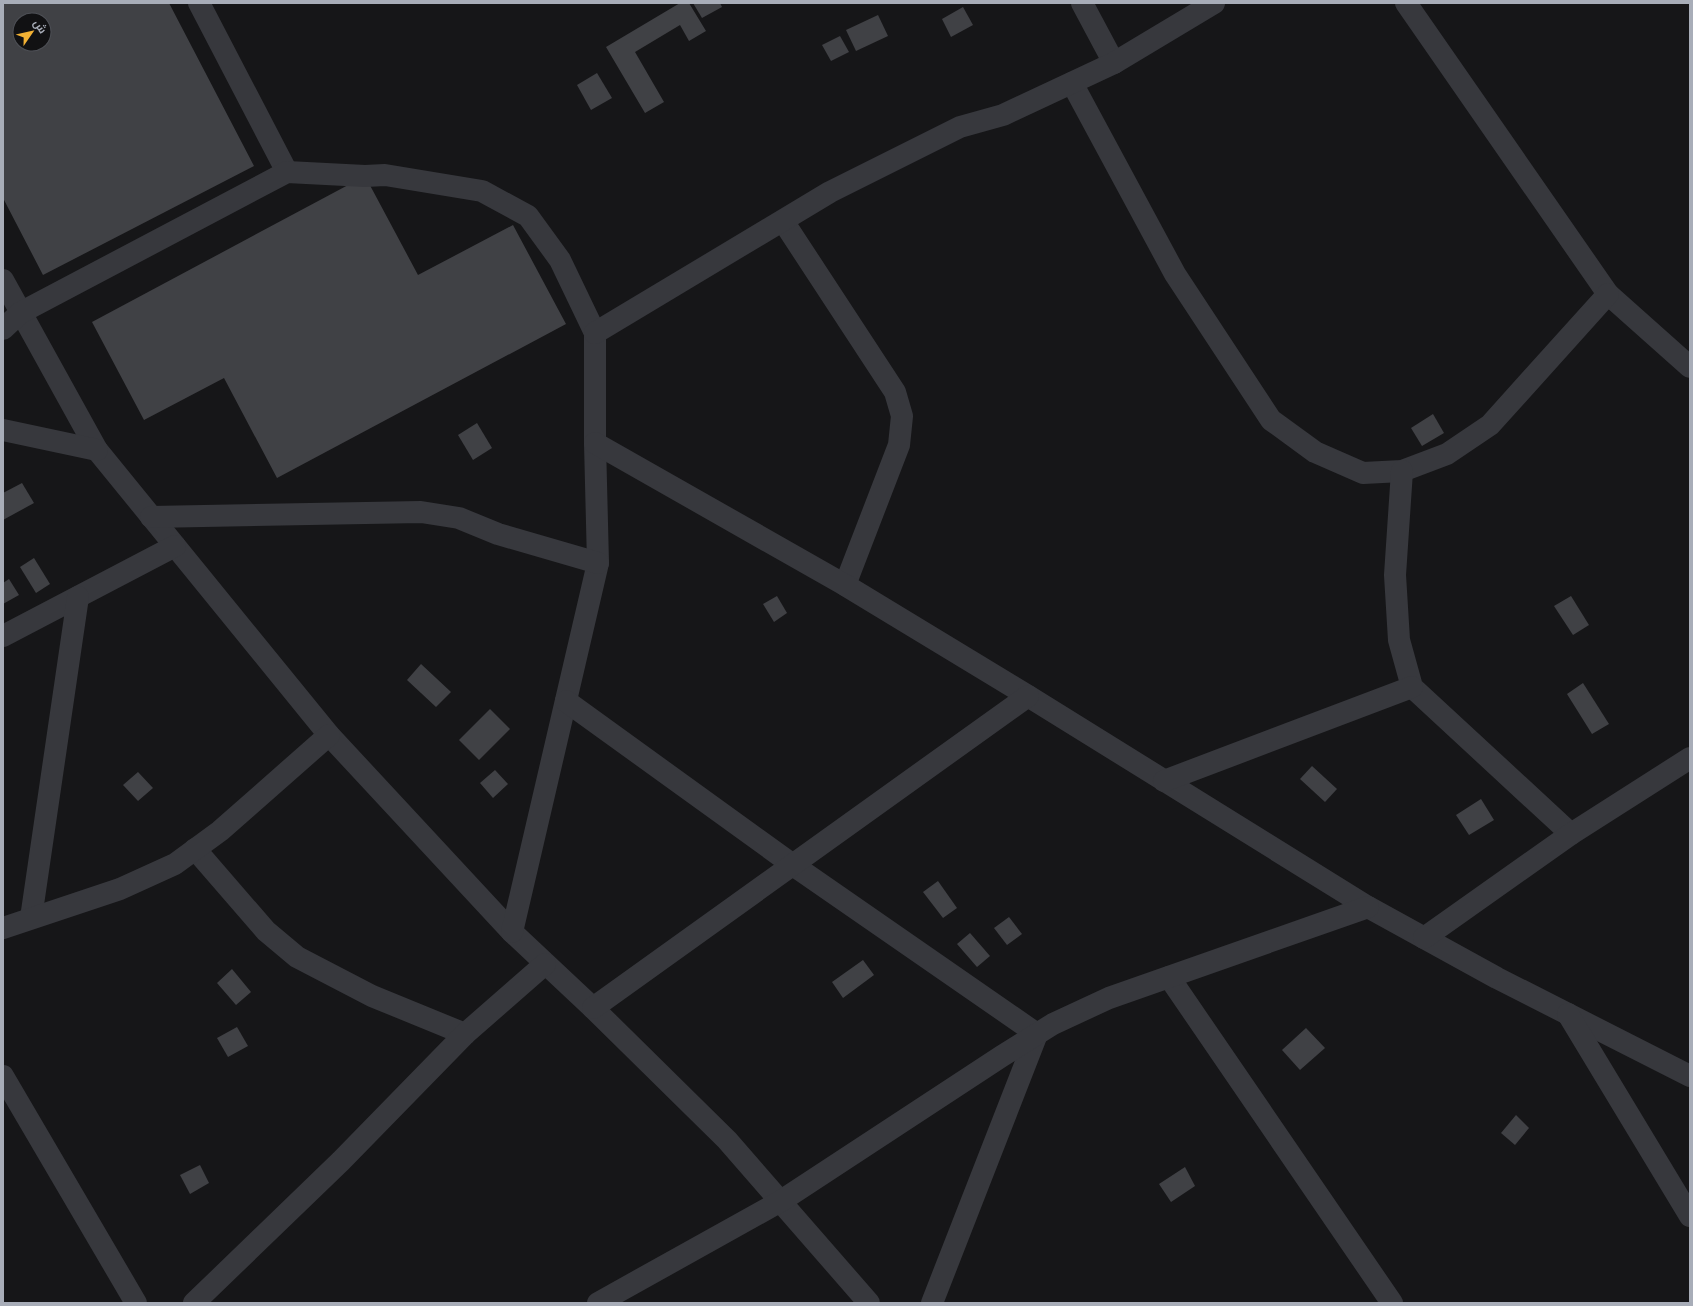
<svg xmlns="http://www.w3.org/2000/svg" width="1693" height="1306" font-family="'Public Sans',Cairo,sans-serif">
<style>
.building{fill:#404145;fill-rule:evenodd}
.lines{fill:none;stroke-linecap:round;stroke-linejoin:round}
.minor{stroke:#37383d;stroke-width:22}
</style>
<rect width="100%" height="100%" fill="#161618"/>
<g class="building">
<path d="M3,3H169L254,166L43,275L3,198ZM20,20H44V44H20Z"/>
<path d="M680,3H689L706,31L689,41L680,25L635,52L664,102L645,113L606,47Z"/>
<path d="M693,3H720L722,7L702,18Z"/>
<path d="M963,7L973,25L951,37L942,19Z"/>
<path d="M878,15L888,36L856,51L846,30Z"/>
<path d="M840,36L849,52L831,61L822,45Z"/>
<path d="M597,73L612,98L591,110L577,85Z"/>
<path d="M365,176L418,275L513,225L566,324L277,478L224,378L144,420L92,322Z"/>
<path d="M1433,414L1444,433L1422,446L1411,428Z"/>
<path d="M477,423L492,448L473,460L458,435Z"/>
<path d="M22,483L34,503L3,520V493Z"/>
<path d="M34,558L50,584L36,593L20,567Z"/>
<path d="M9,579L19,595L3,604V583Z"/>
<path d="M777,596L787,613L774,622L763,604Z"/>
<path d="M1571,596L1589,625L1573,635L1554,606Z"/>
<path d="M421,664L451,692L436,707L407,680Z"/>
<path d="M1583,683L1609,724L1592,734L1567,694Z"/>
<path d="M490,709L510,729L479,760L459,740Z"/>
<path d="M1312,766L1337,789L1325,802L1300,779Z"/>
<path d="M495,770L508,784L493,798L480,783Z"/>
<path d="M138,772L153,788L138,801L123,785Z"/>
<path d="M1481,799L1494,820L1469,835L1456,815Z"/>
<path d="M938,881L957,908L943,918L923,892Z"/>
<path d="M1009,917L1022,934L1007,945L994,928Z"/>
<path d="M970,933L990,956L977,967L957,944Z"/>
<path d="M863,960L874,975L843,998L832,982Z"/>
<path d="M232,969L251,992L236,1005L217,983Z"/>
<path d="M237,1027L248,1046L228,1057L217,1038Z"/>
<path d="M1306,1028L1325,1048L1300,1070L1282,1050Z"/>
<path d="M1516,1115L1529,1128L1515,1145L1501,1133Z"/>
<path d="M200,1165L209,1183L190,1194L180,1175Z"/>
<path d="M1185,1167L1195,1186L1171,1202L1159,1184Z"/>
</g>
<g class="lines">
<g class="minor">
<path d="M199,3L287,172"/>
<path d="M1082,3L1114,63"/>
<path d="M1406,3L1608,294L1690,367"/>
<path d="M1072,83L1175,274L1271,420L1315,452L1363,473L1402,471L1447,454L1490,425L1608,294"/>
<path d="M783,221L895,392L902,416L899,445L845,585"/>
<path d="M3,280L97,450L329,735L512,932L593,1008L727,1140L869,1303"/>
<path d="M3,329L20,313L287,172L365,176L385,175L482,191L528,216L560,260L595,333V443L598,563L512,932"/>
<path d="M595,333L830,192L960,127L1003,115L1114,63L1214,3"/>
<path d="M3,430L97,450"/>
<path d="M595,443L845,585L1028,696L1368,907L1497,978L1690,1076"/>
<path d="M1402,471L1395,575L1399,640L1412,687L1571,834"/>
<path d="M151,517L421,512L459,518L498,534L598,563"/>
<path d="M3,636L175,546"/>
<path d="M566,701L793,865L1037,1034L932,1303"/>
<path d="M1164,781L1412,687"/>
<path d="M195,849L266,931L297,957L372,996L465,1034"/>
<path d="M31,918L78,597"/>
<path d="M3,928L120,889L175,864L220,831L329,735"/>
<path d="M1424,938L1571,834L1690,758"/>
<path d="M1169,977L1392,1303"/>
<path d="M593,1008L1028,696"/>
<path d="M1568,1014L1690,1216"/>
<path d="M3,1076L136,1303"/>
<path d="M194,1303L341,1161L465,1034L545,964"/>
<path d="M598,1303L781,1201L1002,1056L1053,1024L1109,998L1368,907"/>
</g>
</g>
<rect width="1693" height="1306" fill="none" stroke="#a8adb8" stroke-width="8"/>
<g transform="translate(32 32) rotate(56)"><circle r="19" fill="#111113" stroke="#4d4f55"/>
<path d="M0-3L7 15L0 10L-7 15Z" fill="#f2b134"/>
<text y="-6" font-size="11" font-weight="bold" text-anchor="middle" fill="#a8adb8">ش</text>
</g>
</svg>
